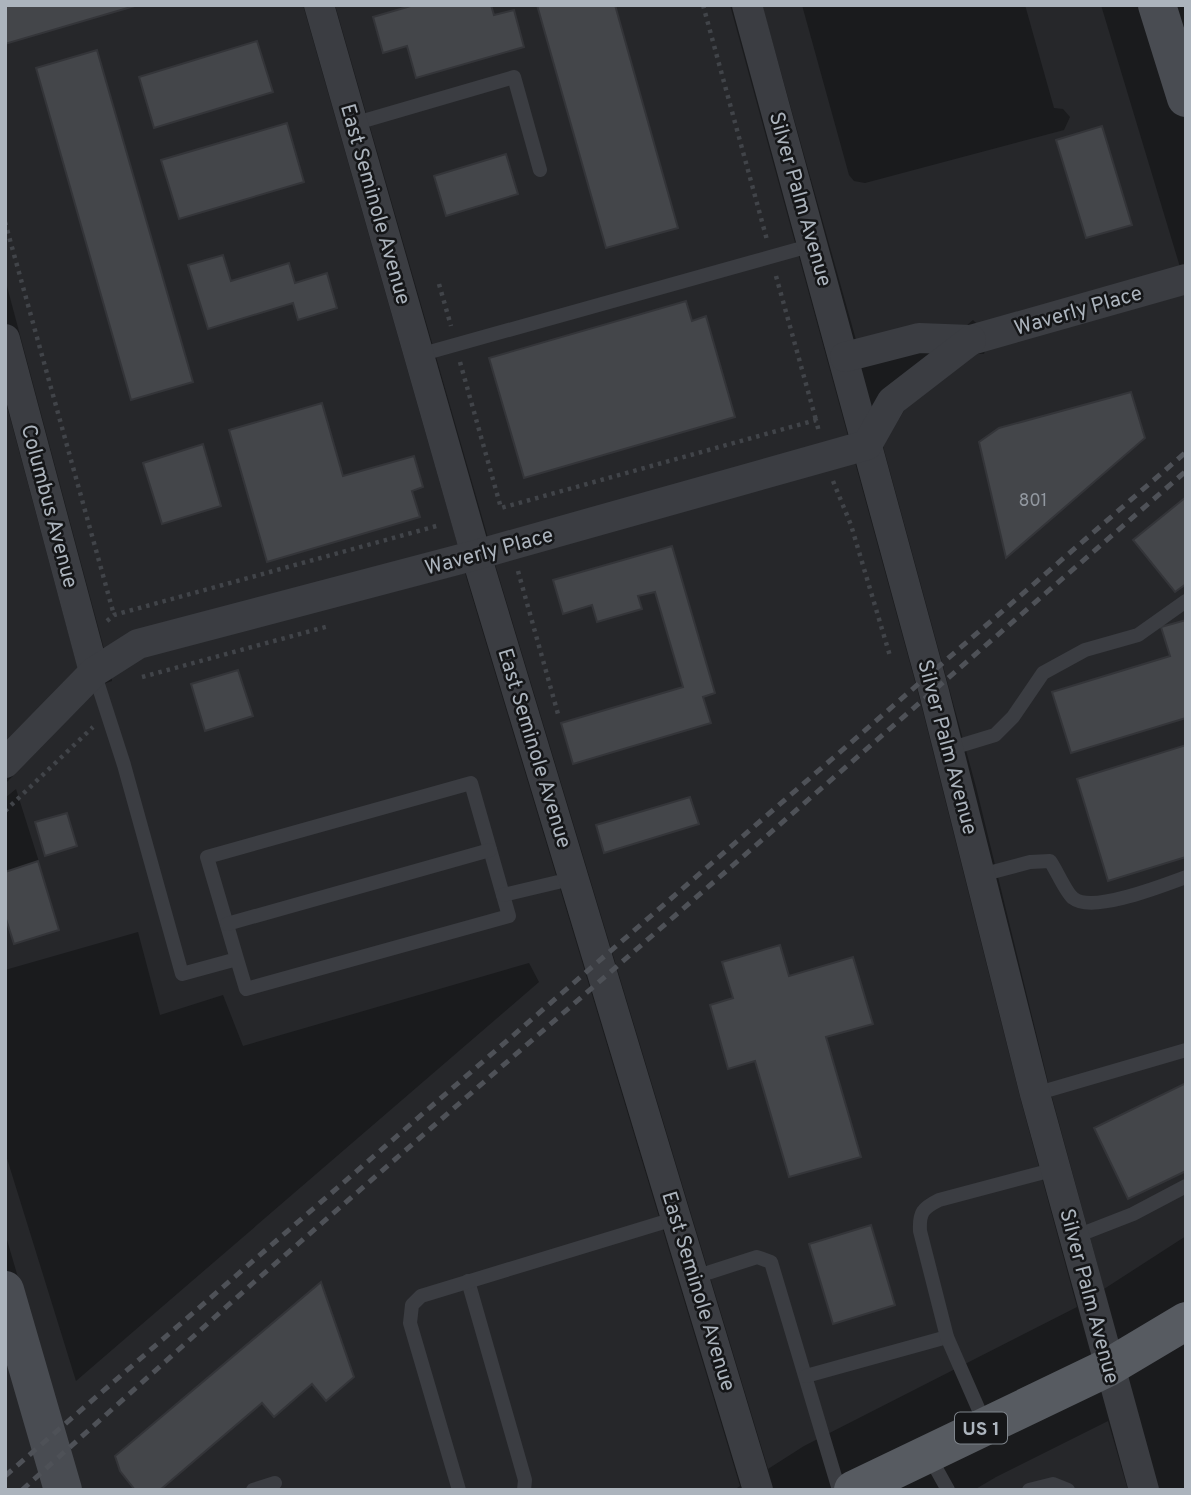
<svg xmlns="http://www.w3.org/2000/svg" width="1191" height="1495" font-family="Overpass,sans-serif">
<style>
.built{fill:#26272a}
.building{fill:#44464a;stroke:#343539;stroke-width:2}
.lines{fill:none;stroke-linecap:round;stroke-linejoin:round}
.path{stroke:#414449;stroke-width:4.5;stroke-dasharray:3.5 5;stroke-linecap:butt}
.lane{stroke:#3b3d42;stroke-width:14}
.street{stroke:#3b3d42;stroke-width:30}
.secondary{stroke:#494c52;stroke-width:38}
.primary{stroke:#575b61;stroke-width:38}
.rail{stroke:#4e5157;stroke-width:5;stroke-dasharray:9 7;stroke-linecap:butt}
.labels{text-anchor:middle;stroke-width:5;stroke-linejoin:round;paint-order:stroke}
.number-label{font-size:18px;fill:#9298a0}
.shield{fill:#151618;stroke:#7f858c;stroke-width:2}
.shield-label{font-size:19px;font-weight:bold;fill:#acb4bd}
.street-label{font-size:21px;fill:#acb4bd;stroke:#151618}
</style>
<rect width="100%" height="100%" fill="#1a1b1d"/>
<g class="built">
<path d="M5,5H303L458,546L104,649L5,279Z"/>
<path d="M335,5H730L848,436L488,538Z"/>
<path d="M762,5H802L849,175L854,181L865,183L1064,130L1070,117L1063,109L1054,108L1025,5H1101L1180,267L977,324L973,320L966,326L856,340Z"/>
<path d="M1186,294V1236L1104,1289L1050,1090L976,787L883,446L905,409L976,354H984L985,350Z"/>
<path d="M5,399L78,669L5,743Z"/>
<path d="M855,462L919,696L1020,1097L1077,1307L804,1446L768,1469L495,564Z"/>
<path d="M465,573L740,1486L734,1490H80L5,1233V1152L76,1381L539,982L529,963L243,1046L223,995L160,1015L138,932L5,970V874L39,862L16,789L5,798V784L103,684L112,681V677L144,656Z"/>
<path d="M5,1343L48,1490H5Z"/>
<path d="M1108,1421L1128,1490H974L996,1477Z"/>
</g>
<g class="building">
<path d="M5,5H138L5,44Z"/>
<path d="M414,5H491L494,15L514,10L524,47L416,78L407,46L383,53L373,17Z"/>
<path d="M537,5H615L678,228L606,248Z"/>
<path d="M257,41L273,92L154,128L139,77Z"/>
<path d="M97,50L193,382L131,400L36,68Z"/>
<path d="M287,123L304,182L179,219L161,160Z"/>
<path d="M1102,126L1132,225L1086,238L1056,140Z"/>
<path d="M506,154L518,194L446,216L434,176Z"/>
<path d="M223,255L231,281L289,263L295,283L327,273L337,308L298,320L293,303L208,329L188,265Z"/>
<path d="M686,301L692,321L706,316L735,417L524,478L489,358Z"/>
<path d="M1131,392L1145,438L1006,558L979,442L999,428Z"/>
<path d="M322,403L343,476L414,456L423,487L412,491L420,517L267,562L229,430Z"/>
<path d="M203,444L221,506L162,524L143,463Z"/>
<path d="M1186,497V584L1175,592L1133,540Z"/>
<path d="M672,546L715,693L703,697L711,723L573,764L561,723L683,687L655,592L638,596L642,609L597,622L592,605L563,614L553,580Z"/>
<path d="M1186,620V718L1071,753L1052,692L1170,656L1161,627Z"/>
<path d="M238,670L253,716L205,731L191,684Z"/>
<path d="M1186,745V857L1108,881L1077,779Z"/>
<path d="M690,797L699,824L604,853L596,825Z"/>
<path d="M67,813L77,846L45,856L35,822Z"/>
<path d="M38,861L59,930L14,944L5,916V872Z"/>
<path d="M780,945L789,976L853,957L873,1024L826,1037L861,1157L789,1177L755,1061L728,1069L710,1005L733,998L722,962Z"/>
<path d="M1186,1083V1171L1128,1199L1094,1128Z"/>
<path d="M871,1225L895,1305L833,1324L809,1244Z"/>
<path d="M321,1282L354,1377L326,1401L312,1384L274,1417L262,1403L160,1490H135L120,1471L115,1456Z"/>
</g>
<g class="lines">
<g class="path">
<path d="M703,5L767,240"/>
<path d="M5,222L114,615"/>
<path d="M776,276L816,420"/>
<path d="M439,284L451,326"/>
<path d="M460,362L501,508L816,420L819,432"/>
<path d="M833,481L851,525L890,656"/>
<path d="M518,571L558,714"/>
<path d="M107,621L114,615L440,525"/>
<path d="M142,677L329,626"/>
<path d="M5,811L93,727"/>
</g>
<g class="lane">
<path d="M353,124L514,77L540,170"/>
<path d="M419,355L813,245"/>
<path d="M94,672L124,765L182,974L237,959L246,989L509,916L471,783L207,857L237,959"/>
<path d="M949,749L995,735L1013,717L1043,673L1085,650L1138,635L1186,601"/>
<path d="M981,875L1030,862L1050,861C1056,869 1066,893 1073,898C1092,914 1164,885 1186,877"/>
<path d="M503,895L575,878"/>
<path d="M227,924L490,850"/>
<path d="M1035,1094L1186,1050"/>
<path d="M1074,1237L1133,1214L1186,1186"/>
<path d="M695,1277L757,1257L771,1262L839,1490"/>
<path d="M468,1281L525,1480L524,1490"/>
<path d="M806,1376L947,1337"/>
<path d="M985,1424L947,1337L920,1231C919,1212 923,1208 939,1200L1056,1169"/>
<path d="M928,1454L948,1490"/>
<path d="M253,1490L275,1483"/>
<path d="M459,1490L410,1323L412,1305L421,1296L677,1218"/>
<path d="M1029,1490L1053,1484L1068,1490"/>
</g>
<g class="street">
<path d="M319,5L476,555L758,1490"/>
<path d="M747,5L934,692L1035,1094L1144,1490"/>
<path d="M5,339L94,672"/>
<path d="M845,357L919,338L971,340L1186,279"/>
<path d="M5,763L94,672L138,644L476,555L867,445L892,401L971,340"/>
</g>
<g class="secondary">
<path d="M1157,5L1186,98"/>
<path d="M5,1290L63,1490"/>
</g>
<path class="primary" d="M853,1490L1109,1367L1186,1321"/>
<g class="rail">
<path d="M5,1476L1186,452"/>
<path d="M22,1490L253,1283L1186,471"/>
</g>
</g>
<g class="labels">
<g class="number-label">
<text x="1033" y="506">801</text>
</g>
<rect class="shield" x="955" y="1412.5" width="52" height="31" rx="5"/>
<g class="shield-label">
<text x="981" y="1435">US 1</text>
</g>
<g class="street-label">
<text transform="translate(801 199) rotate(74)" y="7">Silver Palm Avenue</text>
<text transform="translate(376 204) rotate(74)" y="7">East Seminole Avenue</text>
<text transform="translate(1078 310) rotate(-16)" y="7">Waverly Place</text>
<text transform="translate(50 506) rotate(75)" y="7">Columbus Avenue</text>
<text transform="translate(489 551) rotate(-15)" y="7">Waverly Place</text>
<text transform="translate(948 747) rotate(75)" y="7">Silver Palm Avenue</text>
<text transform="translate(535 748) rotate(73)" y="7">East Seminole Avenue</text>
<text transform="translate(699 1291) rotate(73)" y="7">East Seminole Avenue</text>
<text transform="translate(1090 1296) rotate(75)" y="7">Silver Palm Avenue</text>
</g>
</g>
<rect width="1191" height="1495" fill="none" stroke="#acb4bd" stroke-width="14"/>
</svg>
